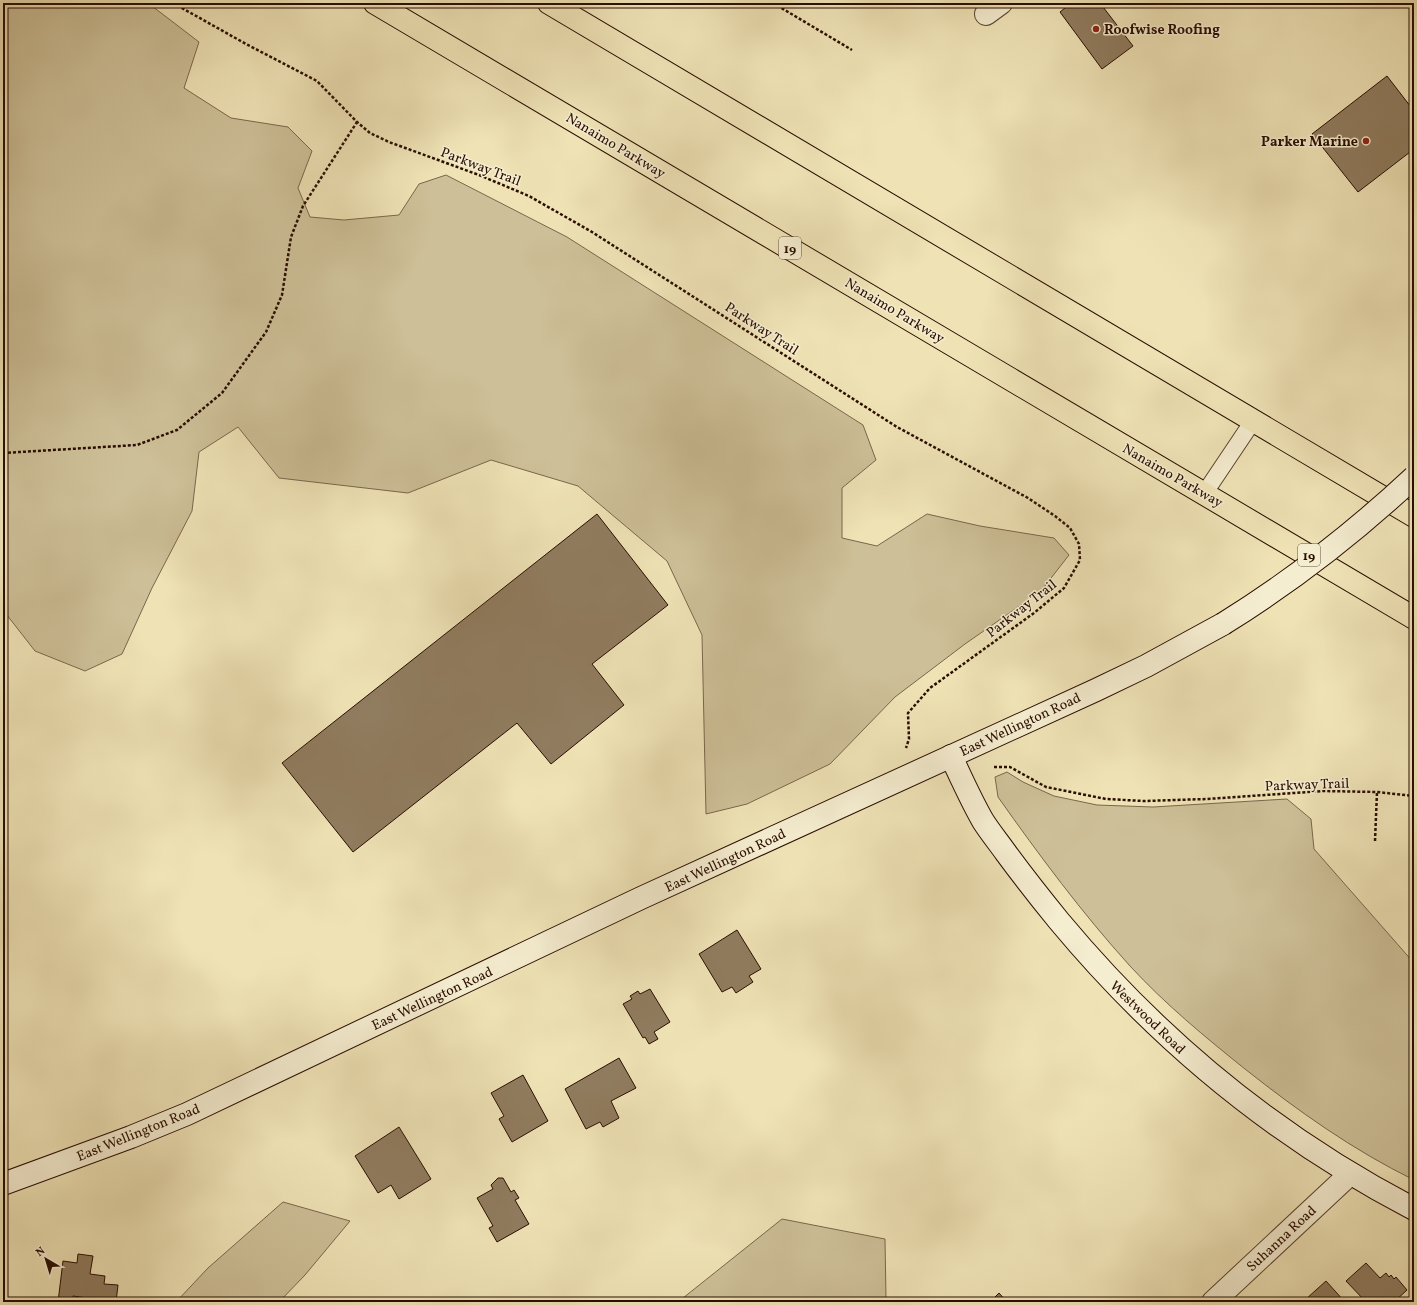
<svg xmlns="http://www.w3.org/2000/svg" width="1417" height="1305" font-family="Vollkorn,serif">
<style>
.green{fill:#cdbf97;stroke:#7b664c}
.building{fill:#907c5f;stroke:#290d00}
.lines{fill:none;stroke-linecap:round;stroke-linejoin:round}
.lane-casing{stroke:#5a422e;stroke-width:18}
.street-casing{stroke:#5a422e;stroke-width:24}
.secondary-casing{stroke:#290d00;stroke-width:24}
.highway-casing{stroke:#290d00;stroke-width:24}
.path{stroke:#290d00;stroke-width:2.5;stroke-dasharray:3 2;stroke-linecap:butt}
.lane{stroke:#f5edd0;stroke-width:16}
.street{stroke:#f5edd0;stroke-width:22}
.secondary{stroke:#f5edd0;stroke-width:22}
.highway{stroke:#efe3b6;stroke-width:22}
.secondary-bridge-casing{stroke:#290d00;stroke-width:24;stroke-linecap:butt}
.secondary-bridge{stroke:#f5edd0;stroke-width:22}
.poi-dot{fill:#8f2418;stroke:#f5edd0;stroke-width:1.5}
.labels{text-anchor:middle;stroke-width:3;stroke-linejoin:round;paint-order:stroke}
.shield{fill:#f5edd0;stroke:#66503e;stroke-width:1}
.shield-label{font-size:13px;font-weight:bold;fill:#290d00}
.poi-label{font-size:14px;font-weight:bold;fill:#290d00;stroke:#f5edd0;text-anchor:start}
.street-label{font-size:14px;fill:#290d00;stroke:#f5edd0}
</style>
<rect width="100%" height="100%" fill="#efe3b6"/>
<filter id="stains"><feTurbulence type="fractalNoise" baseFrequency=".005" numOctaves="4"/><feColorMatrix values="0 0 0 0 .2 0 0 0 0 .09 0 0 0 0 .02 0 0 0 .5 -.17"/></filter>
<radialGradient id="worn" r=".72"><stop offset=".6" stop-color="#630" stop-opacity="0"/><stop offset="1" stop-color="#630" stop-opacity=".3"/></radialGradient>
<g class="green">
<path d="M3,3H148L199,42L184,88L231,118L288,127L312,151L298,188L310,217L344,220L399,215L419,184L446,175L567,237L863,425L876,460L842,488V538L877,546L927,514L980,526L1054,538L1069,555L1041,591L965,644L895,697L830,764L747,804L706,814L702,635L667,561L578,486L491,460L408,493L279,478L238,427L199,452L192,511L152,588L122,654L85,671L35,651L3,610Z"/>
<path d="M1007,772L1023,782L1054,796L1097,805L1153,807L1287,799L1311,819L1314,849L1414,963V1180C1353,1150 1298,1111 1245,1069C1205,1037 1165,1004 1130,966C1082,913 1039,855 998,797L995,777Z"/>
<path d="M283,1202L350,1221L305,1275L279,1302H176L208,1268Z"/>
<path d="M782,1219L885,1239L886,1299L888,1302H678Z"/>
</g>
<g class="building">
<path d="M1071,3H1100L1133,46L1102,69L1060,12Z"/>
<path d="M1387,76L1414,111V149L1358,192L1312,134Z"/>
<path d="M597,514L668,605L592,664L624,705L551,764L517,723L353,852L282,763Z"/>
<path d="M737,930L761,969L749,976L753,982L736,993L732,987L722,992L699,954Z"/>
<path d="M650,989L670,1022L654,1032L658,1039L649,1044L645,1037L643,1038L623,1004L632,999L630,996L638,991L640,994Z"/>
<path d="M619,1058L636,1088L611,1101L619,1118L603,1127L600,1122L586,1129L565,1089Z"/>
<path d="M523,1075L548,1121L512,1142L499,1119L504,1116L491,1093Z"/>
<path d="M399,1127L431,1179L399,1199L391,1185L378,1193L355,1156Z"/>
<path d="M498,1178H503L511,1192L514,1190L519,1198L515,1200L529,1224L497,1242L489,1228L493,1226L477,1198L493,1189L491,1185Z"/>
<path d="M78,1254L93,1256L90,1274L105,1276L104,1284L118,1285L116,1302H87V1298L73,1296L72,1302H58L63,1261L77,1263Z"/>
<path d="M1366,1263L1380,1278L1386,1273L1389,1277L1391,1275L1394,1279L1396,1277L1407,1290L1394,1302H1366L1346,1281Z"/>
<path d="M1326,1281L1345,1302H1308L1306,1299Z"/>
<path d="M999,1293L1007,1302H990Z"/>
</g>
<g class="lines">
<defs>
<path id="lane" d="M1204,494L1253,421"/>
<g id="street">
<path d="M986,14L1001,3"/>
<path d="M1213,1302L1350,1174"/>
</g>
<g id="secondary">
<path d="M951,756C961,778 971,800 983,821C990,832 999,843 1006,853C1023,876 1041,899 1059,921C1158,1040 1277,1138 1414,1209"/>
<path d="M3,1184L131,1137L187,1114L641,898L1096,690L1146,666L1223,624"/>
</g>
<g id="highway">
<path d="M375,3L1414,618"/>
<path d="M549,3L1414,516"/>
</g>
</defs>
<use href="#lane" class="lane-casing"/>
<use href="#street" class="street-casing"/>
<use href="#secondary" class="secondary-casing"/>
<use href="#highway" class="highway-casing"/>
<g class="path">
<path d="M173,3L246,44L317,81L357,122L370,133L389,142L479,175L529,196L592,232L897,427L1028,498L1055,516L1070,528L1079,544L1080,560L1064,588L1034,613L930,688L908,713L909,739L906,748"/>
<path d="M773,3L852,50"/>
<path d="M3,453L137,445L177,430L222,393L266,332L282,295L291,237L303,206L357,122"/>
<path d="M994,767H1010L1046,787L1106,799L1144,801L1207,799L1323,791L1377,792L1414,796"/>
<path d="M1375,841L1377,792"/>
</g>
<use href="#lane" class="lane"/>
<use href="#street" class="street"/>
<use href="#secondary" class="secondary"/>
<use href="#highway" class="highway"/>
<defs>
<path id="secondary-bridge" d="M1223,624C1294,580 1353,534 1414,477"/>
</defs>
<use href="#secondary-bridge" class="secondary-bridge-casing"/>
<use href="#secondary-bridge" class="secondary-bridge"/>
</g>
<g class="poi-dot">
<circle cx="1096" cy="29" r="4"/>
<circle cx="1366" cy="141" r="4"/>
</g>
<g class="labels">
<g class="shield">
<rect x="779" y="237" width="22" height="22" rx="3"/>
<rect x="1298" y="544" width="22" height="22" rx="3"/>
</g>
<g class="shield-label">
<text x="790" y="253">19</text>
<text x="1309" y="560">19</text>
</g>
<g class="poi-label">
<text x="1104" y="34">Roofwise Roofing</text>
<text x="1358" y="146" text-anchor="end">Parker Marine</text>
</g>
<g class="street-label">
<text transform="translate(616 145) rotate(31)" y="5">Nanaimo Parkway</text>
<text transform="translate(481 166) rotate(21)" y="5">Parkway Trail</text>
<text transform="translate(895 310) rotate(31)" y="5">Nanaimo Parkway</text>
<text transform="translate(762 328) rotate(33)" y="5">Parkway Trail</text>
<text transform="translate(1173 475) rotate(30)" y="5">Nanaimo Parkway</text>
<text transform="translate(1021 608) rotate(-38)" y="5">Parkway Trail</text>
<text transform="translate(1020 724) rotate(-25)" y="5">East Wellington Road</text>
<text transform="translate(1307 784) rotate(-2)" y="5">Parkway Trail</text>
<text transform="translate(725 860) rotate(-25)" y="5">East Wellington Road</text>
<text transform="translate(432 998) rotate(-25)" y="5">East Wellington Road</text>
<text transform="translate(1148 1017) rotate(44)" y="5">Westwood Road</text>
<text transform="translate(138 1132) rotate(-22)" y="5">East Wellington Road</text>
<text transform="translate(1281 1238) rotate(-43)" y="5">Suhanna Road</text>
</g>
</g>
<rect width="1417" height="1305" fill="none" stroke="#efe3b6" stroke-width="16"/>
<rect x="4" y="4" width="1409" height="1297" fill="none" stroke="#290d00" stroke-width="2"/>
<rect x="8" y="8" width="1401" height="1289" fill="none" stroke="#290d00"/>
<g transform="translate(46 1259) rotate(322)" stroke="#f5edd0" stroke-width="3" paint-order="stroke">
<path d="M0-3L7 15L0 10L-7 15Z" fill="#290d00"/>
<text y="-6" font-size="11" font-weight="bold" text-anchor="middle" fill="#290d00">N</text>
</g>
<rect width="100%" height="100%" filter="url(#stains)"/>
<rect width="100%" height="100%" fill="url(#worn)"/>
</svg>
